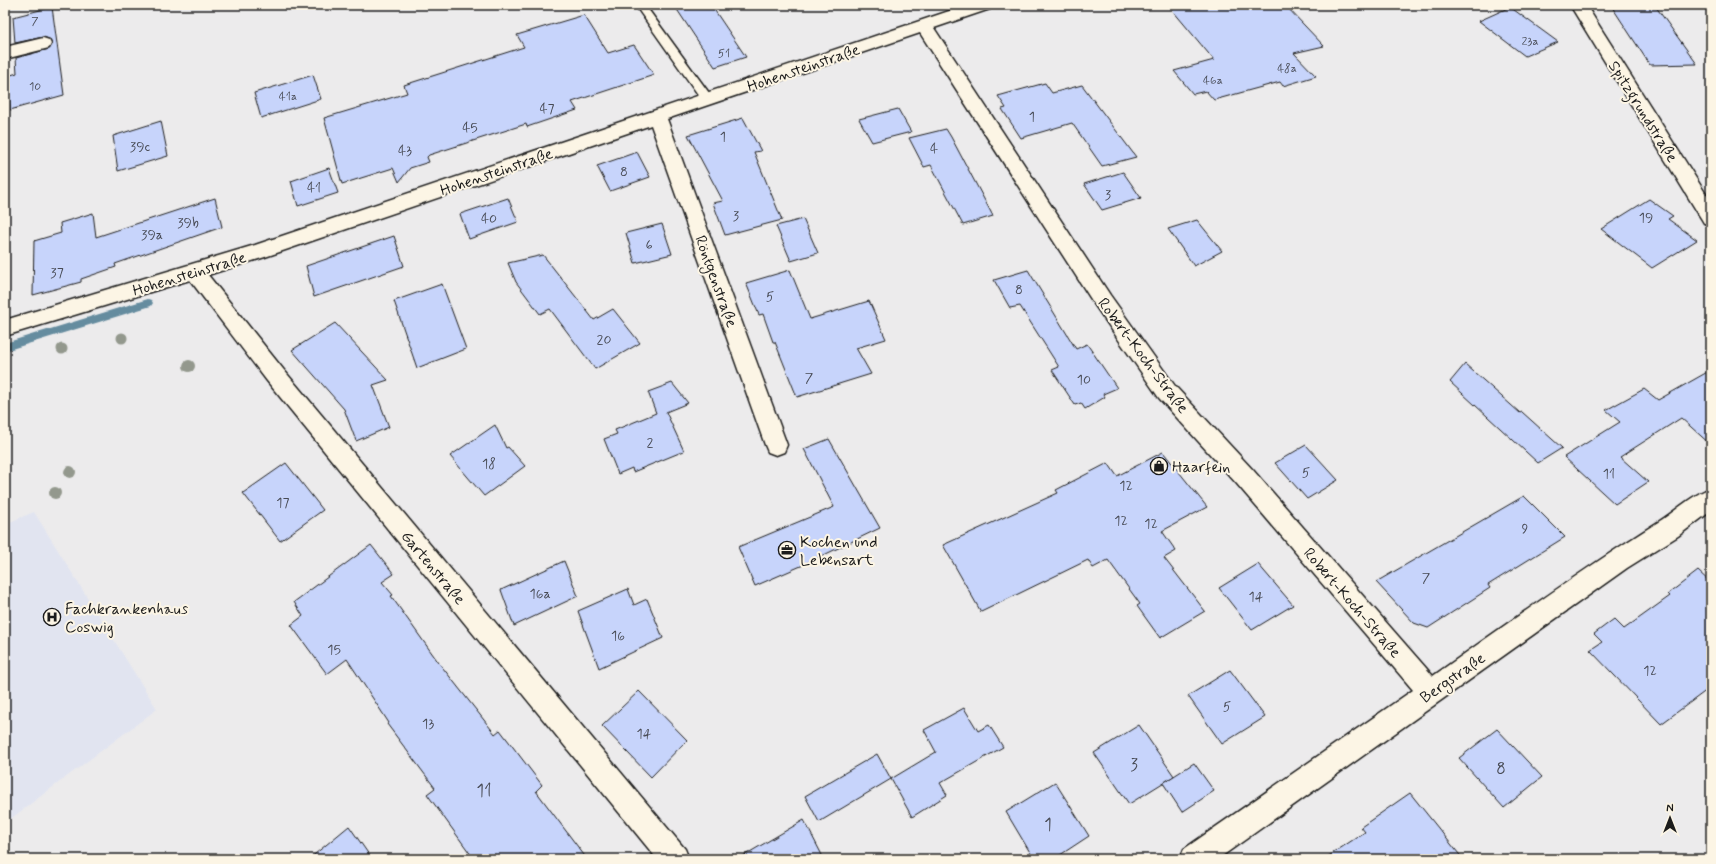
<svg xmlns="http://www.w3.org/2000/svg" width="1716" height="864" font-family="Mynerve,sans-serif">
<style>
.built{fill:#e1e4f0}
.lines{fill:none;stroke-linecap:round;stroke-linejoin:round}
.stream{fill:#658c9f;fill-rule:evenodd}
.building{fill:#c7d4fb;stroke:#1c1c1c}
.service-casing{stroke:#1c1c1c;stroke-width:3}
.minor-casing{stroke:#1c1c1c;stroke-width:3}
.service{fill:#fcf5e5;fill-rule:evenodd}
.minor{fill:#fcf5e5;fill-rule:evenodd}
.tree{fill:#93988d}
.labels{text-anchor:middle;stroke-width:4;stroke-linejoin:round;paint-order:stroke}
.far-number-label{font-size:12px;fill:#474a54}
.number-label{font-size:14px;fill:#474a54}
.street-label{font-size:16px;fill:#1c1c1c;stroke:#fcf5e5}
.poi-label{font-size:16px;fill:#1c1c1c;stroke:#fcf5e5;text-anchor:start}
.near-number-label{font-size:17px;fill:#474a54}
</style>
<rect width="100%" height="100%" fill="#ecebec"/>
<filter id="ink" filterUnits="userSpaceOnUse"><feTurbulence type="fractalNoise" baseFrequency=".025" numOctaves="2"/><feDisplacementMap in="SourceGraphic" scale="8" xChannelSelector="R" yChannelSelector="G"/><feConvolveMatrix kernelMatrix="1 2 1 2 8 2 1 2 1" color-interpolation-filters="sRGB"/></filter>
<g filter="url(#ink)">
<path class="built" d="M34,512L157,709L5,823V524Z"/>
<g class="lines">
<path class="stream" d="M148,299L151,300L153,303L151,306L5,351V343Z"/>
</g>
<g class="building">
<path d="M674,5H711L746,57L715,67Z"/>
<path d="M1168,5H1285L1324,46L1294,53L1316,76L1283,86L1280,82L1214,100L1206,91L1193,94L1174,71L1214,60Z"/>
<path d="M52,7L64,95L10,110L8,76L17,73L16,58L49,49L52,45L49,39L43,37L15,43L13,17Z"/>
<path d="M1510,7L1558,42L1525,56L1479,21Z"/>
<path d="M1612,7H1656L1697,64L1650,65Z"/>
<path d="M584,15L608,53L634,45L654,75L572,102L577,110L527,127L526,124L429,155L427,157L429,162L410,168L399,182L393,168L342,184L324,118L407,93L404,85L524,47L517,35Z"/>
<path d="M313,75L321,99L261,118L254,93Z"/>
<path d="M1045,83L1052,93L1082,85L1136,157L1102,166L1072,123L1021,138L1002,109L1006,108L998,96Z"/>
<path d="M898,109L911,132L872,142L859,119Z"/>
<path d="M743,118L761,151L754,152L782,220L725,235L713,203L723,201L688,135Z"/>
<path d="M161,121L168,156L118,171L113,136Z"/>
<path d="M946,129L951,137L993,216L963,225L931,165L924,167L909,138Z"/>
<path d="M637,152L650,177L610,191L597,166Z"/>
<path d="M329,168L338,193L298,206L291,181Z"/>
<path d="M1123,172L1141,198L1102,210L1084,184Z"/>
<path d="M215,198L222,227L115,264L116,267L81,279V282L33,295L34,241L61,233L60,223L93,213L96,237Z"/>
<path d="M508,198L518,222L469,239L460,214Z"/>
<path d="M1649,199L1673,216L1668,219L1697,240L1652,268L1601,229Z"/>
<path d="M803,219L818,253L791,261L776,226Z"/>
<path d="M1197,220L1222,251L1194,266L1168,229Z"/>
<path d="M662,224L672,254L635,263L626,233Z"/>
<path d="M394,236L404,266L314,297L306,266Z"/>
<path d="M543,255L594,320L613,309L640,343L595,369L550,309L540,314L516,282L508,263Z"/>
<path d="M790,270L810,319L869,301L886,339L856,348L871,374L797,397L775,342H773L763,314L759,315L746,283Z"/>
<path d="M1028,270L1076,349L1087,344L1117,388L1103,394L1105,397L1085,409L1081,403L1075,405L1052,370L1059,367L1020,306L1010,308L994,280Z"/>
<path d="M442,284L466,349L417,368L394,301Z"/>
<path d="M335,323L388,380L373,385L389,427L356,441L344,409L292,350Z"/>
<path d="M1465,364L1520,413L1522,412L1562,448L1538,463L1450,382Z"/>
<path d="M1711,370V445L1681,418L1620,457L1648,482L1615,504L1564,457L1620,422L1606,410L1644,389L1658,400Z"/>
<path d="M672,383L688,403L666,412L684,451L633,472L632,468L618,474L604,439L617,434L615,430L656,413L648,392Z"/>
<path d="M495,425L506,448L508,447L525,466L484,496L450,456Z"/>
<path d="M829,439L880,528L801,566L755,586L738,547L834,507L804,449Z"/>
<path d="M1306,445L1338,480L1307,499L1275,463Z"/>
<path d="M1163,452L1207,507L1162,531L1176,551L1164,558L1205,611L1160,638L1137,606L1140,604L1108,560L1093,568L1088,560L981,612L943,545L1058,493L1056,490L1108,463L1117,476Z"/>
<path d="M286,463L323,510L280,541L243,493Z"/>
<path d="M1524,496L1565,537L1488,585L1490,588L1428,628L1414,623L1376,582Z"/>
<path d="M371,545L394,574L382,582L393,595L391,596L439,663L495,734L500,730L542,785L536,791L587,859H474L427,794L435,788L387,724L389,723L347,659L327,674L291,625L303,616L294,602Z"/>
<path d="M564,561L578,596L514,626L501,590Z"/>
<path d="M1258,564L1293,605L1252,630L1219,588Z"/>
<path d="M1698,571L1711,583V687L1661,724L1590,650L1602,642L1594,634L1614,619L1624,629L1670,596L1668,594Z"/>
<path d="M628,589L634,605L647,599L663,638L599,668L578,611Z"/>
<path d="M1230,670L1265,717L1222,744L1188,696Z"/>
<path d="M639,691L687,740L651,777L602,726Z"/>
<path d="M964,708L978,731L989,725L1003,747L940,783L947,795L912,817L891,779L936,752L924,730Z"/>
<path d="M1139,725L1174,776L1129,804L1094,753Z"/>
<path d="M1497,729L1542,777L1504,808L1459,758Z"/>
<path d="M877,754L891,779L819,822L805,796Z"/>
<path d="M1194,763L1214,791L1182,812L1163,783Z"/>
<path d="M1055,782L1089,836L1054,859H1034L1006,812Z"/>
<path d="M1410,793L1463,859H1324L1365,832L1361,827Z"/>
<path d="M804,820L824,859H738Z"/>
<path d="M349,826L372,859H309Z"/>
</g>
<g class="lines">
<defs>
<path id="service" d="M635,5H645L712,97L713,100L712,103H704Z"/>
<g id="minor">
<path d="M967,5H992L990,9L934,28L1110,295L1175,386L1253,470L1433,676C1507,624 1579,572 1655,524C1674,513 1691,495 1711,488V511L1678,536L1627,568L1218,859H1180L1184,849L1413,690L1237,484L1159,398L1096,307L920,33L667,119L787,445L784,452L776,455L768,452L765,445L651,125L265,257L208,275L283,369L685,849L689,859H657L267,381L190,280L5,336V320L255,245Z"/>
<path d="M1570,5H1586L1711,202V225L1704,223Z"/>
<path d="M43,38L49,40L51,44L49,48L5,59V47Z"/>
</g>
</defs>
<use href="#service" class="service-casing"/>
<use href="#minor" class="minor-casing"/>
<use href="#service" class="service"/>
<use href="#minor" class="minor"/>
</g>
<g class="tree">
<circle cx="122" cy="338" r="5.5"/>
<circle cx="62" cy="349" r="5.5"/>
<circle cx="189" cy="366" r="6"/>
<circle cx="70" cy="472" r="6"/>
<circle cx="55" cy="493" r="6"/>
</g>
</g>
<defs>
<symbol id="shop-ring" viewBox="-11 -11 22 22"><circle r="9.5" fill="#fcf5e5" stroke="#1c1c1c" stroke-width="1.5"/><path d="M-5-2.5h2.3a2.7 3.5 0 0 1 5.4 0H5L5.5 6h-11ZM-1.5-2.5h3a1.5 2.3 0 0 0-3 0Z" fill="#1c1c1c"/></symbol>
<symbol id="office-ring" viewBox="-11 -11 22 22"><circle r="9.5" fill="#fcf5e5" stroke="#1c1c1c" stroke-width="1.5"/><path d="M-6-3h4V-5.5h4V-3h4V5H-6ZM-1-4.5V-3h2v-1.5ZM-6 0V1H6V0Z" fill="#1c1c1c"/></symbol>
<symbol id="hospital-ring" viewBox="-11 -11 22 22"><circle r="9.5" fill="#fcf5e5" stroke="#1c1c1c" stroke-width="1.5"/><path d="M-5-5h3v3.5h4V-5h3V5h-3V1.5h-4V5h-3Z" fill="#1c1c1c"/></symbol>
</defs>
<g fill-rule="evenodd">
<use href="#shop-ring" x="1149" y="456" width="20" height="20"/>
<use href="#office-ring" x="777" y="540" width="20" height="20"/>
<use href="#hospital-ring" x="42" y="607" width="20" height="20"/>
</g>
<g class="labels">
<g class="far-number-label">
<text x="35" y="25">7</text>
<text x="1530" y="45">23a</text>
<text x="724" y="57">51</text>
<text x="1287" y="72">48a</text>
<text x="1213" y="84">46a</text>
<text x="35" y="90">10</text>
<text x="288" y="100">41a</text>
</g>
<g class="number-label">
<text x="547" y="113">47</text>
<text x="1032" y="121">1</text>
<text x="470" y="132">45</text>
<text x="723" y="141">1</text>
<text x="140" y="151">39c</text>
<text x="934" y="153">4</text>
<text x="405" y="155">43</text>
<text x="624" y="176">8</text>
<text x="314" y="192">41</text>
<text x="1108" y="199">3</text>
<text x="736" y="220">3</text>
<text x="1646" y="222">19</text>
<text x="489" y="223">40</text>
<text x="188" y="227">39b</text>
<text x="152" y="239">39a</text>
<text x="649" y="249">6</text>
<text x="57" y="277">37</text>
<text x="1019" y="294">8</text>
<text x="770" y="301">5</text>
<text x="604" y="344">20</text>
<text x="809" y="382">7</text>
<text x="1084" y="384">10</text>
<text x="650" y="447">2</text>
<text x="489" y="468">18</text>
<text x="1306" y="477">5</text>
<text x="1609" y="478">11</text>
<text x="1126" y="490">12</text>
<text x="283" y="507">17</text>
<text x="1121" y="525">12</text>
<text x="1151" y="528">12</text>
<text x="1525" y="533">9</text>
<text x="1426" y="582">7</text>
<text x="540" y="598">16a</text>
<text x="1256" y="601">14</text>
<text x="618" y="640">16</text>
<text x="334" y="654">15</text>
<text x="1650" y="675">12</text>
<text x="1227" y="711">5</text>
<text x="428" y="728">13</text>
<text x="644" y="738">14</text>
</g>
<g class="street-label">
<text transform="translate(803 67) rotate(-19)" y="6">Hohensteinstraße</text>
<text transform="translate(1644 111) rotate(58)" y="6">Spitzgrundstraße</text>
<text transform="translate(496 171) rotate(-19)" y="6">Hohensteinstraße</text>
<text transform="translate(189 273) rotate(-17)" y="6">Hohensteinstraße</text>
<text transform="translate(717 281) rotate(70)" y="6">Röntgenstraße</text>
<text transform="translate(1144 355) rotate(53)" y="6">Robert-Koch-Straße</text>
<text transform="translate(434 567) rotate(50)" y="6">Gartenstraße</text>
<text transform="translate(1353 602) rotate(49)" y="6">Robert-Koch-Straße</text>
<text transform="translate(1452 677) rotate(-35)" y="6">Bergstraße</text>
</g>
<g class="poi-label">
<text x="1172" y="472">Haarfein</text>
<text x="800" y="547">Kochen und<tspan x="800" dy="18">Lebensart</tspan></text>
<text x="65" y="614">Fachkrankenhaus<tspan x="65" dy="18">Coswig</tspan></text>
</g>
<g class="near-number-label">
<text x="1134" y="770">3</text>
<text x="1501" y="774">8</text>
<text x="484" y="796">11</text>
<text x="1048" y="830">1</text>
</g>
</g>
<rect width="1716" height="864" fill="none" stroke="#fcf5e5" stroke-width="20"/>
<rect x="10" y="10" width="1696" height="844" fill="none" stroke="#1c1c1c" stroke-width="1.5" filter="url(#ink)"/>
<g transform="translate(1670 818)" stroke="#fcf5e5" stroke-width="3" paint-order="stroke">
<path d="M0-3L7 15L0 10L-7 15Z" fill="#1c1c1c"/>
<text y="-6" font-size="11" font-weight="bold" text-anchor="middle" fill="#1c1c1c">N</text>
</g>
</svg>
